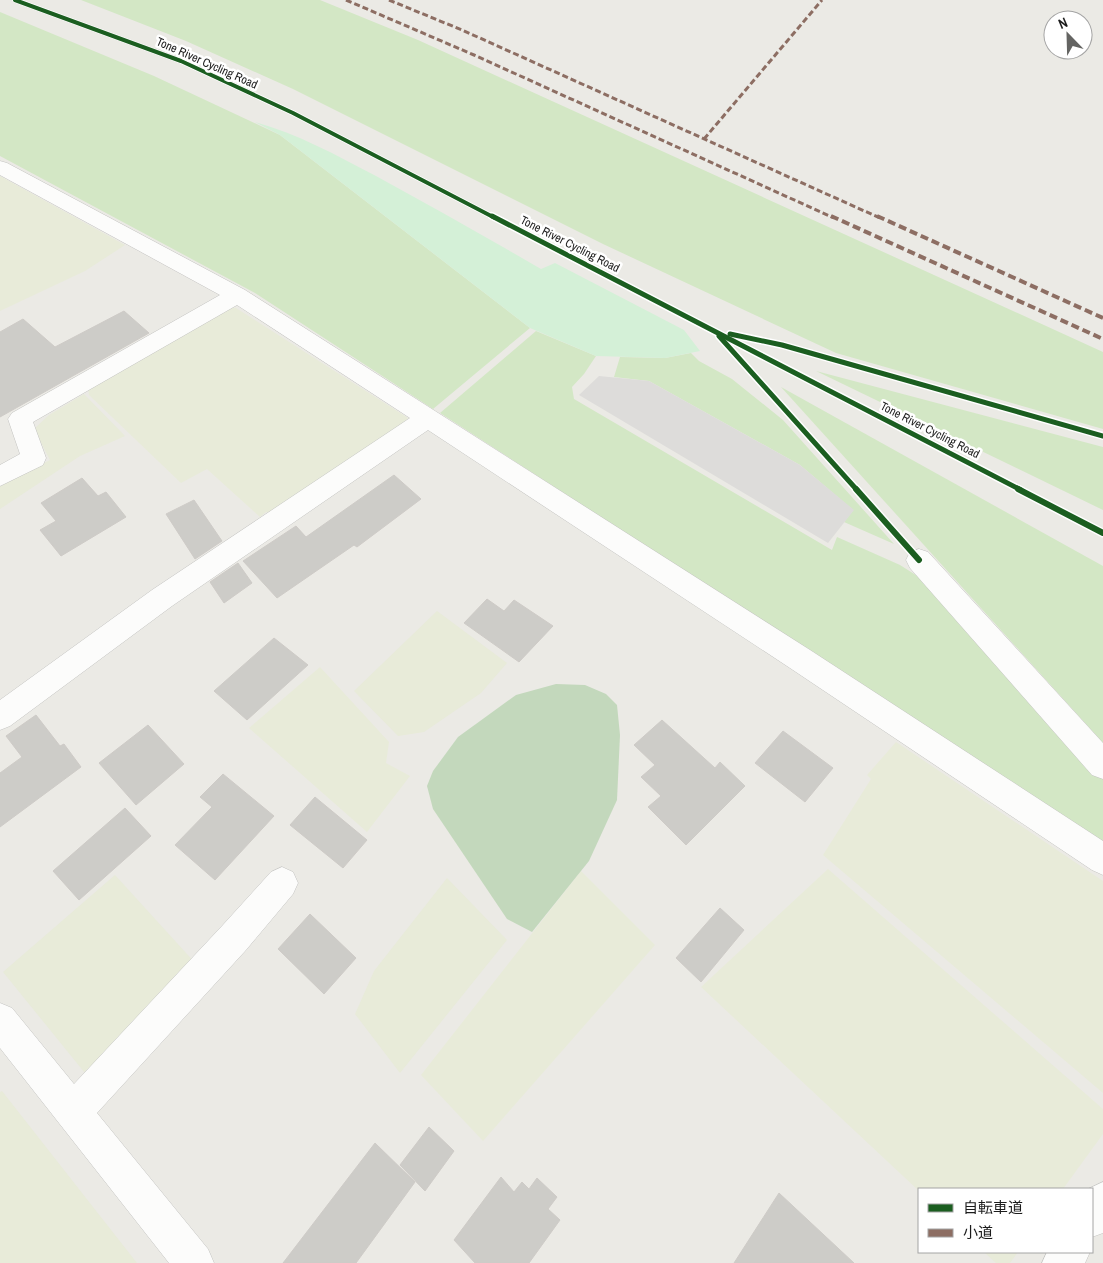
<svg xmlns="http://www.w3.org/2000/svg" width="1103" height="1263" font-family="'Archivo Narrow','Noto Sans JP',sans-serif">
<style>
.farmland{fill:#e8ebd9}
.grass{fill:#d3e7c5}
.forest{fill:#c3d8bc}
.park{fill:#d4f0d7}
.parking{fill:#dddcda}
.building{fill:#cdccc8;stroke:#cecbc7}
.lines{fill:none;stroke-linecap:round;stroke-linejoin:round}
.minor-casing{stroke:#c3c3c1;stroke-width:1}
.minor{fill:#fcfcfb;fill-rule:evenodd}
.quiet-far1{stroke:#8d6e63;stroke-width:3;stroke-dasharray:6 3;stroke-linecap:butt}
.quiet{stroke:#8d6e63;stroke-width:4;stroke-dasharray:8 4;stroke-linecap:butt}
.cycleway-far2-casing{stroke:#fff;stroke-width:5.5}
.cycleway-far1-casing{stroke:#fff;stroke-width:8}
.cycleway-casing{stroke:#fff;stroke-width:9}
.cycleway-far2{stroke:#1b5e20;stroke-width:4}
.cycleway-far1{stroke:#1b5e20;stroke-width:5}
.cycleway{stroke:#1b5e20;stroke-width:6}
.labels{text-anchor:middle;stroke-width:5;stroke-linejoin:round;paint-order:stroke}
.far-street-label{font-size:12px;fill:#1c1c1c;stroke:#fff}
</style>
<rect width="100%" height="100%" fill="#ebeae5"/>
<g class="farmland">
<path d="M0,176L125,245L85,271L0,311Z"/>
<path d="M228,307L236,308L408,418L394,434L275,514L266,512L260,517L207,469L181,483L89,395L88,387Z"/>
<path d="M84,394L125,436L80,456L0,509V486L50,460L34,429L49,415Z"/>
<path d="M437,611L507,663L481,693L424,732L398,736L354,691Z"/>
<path d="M320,667L389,742L386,763L410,776L367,832L249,728Z"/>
<path d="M896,742L1103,881V1093L823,855L871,779L867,775Z"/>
<path d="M828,869L1103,1109V1134L1063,1189H919V1191L701,987Z"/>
<path d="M581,871L655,945L483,1141L421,1075Z"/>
<path d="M115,875L197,965L89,1078L3,972Z"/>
<path d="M447,878L507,940L400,1073L355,1014L374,971Z"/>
<path d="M2,1091L137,1263H0V1092Z"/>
<path d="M984,1252H1018L1010,1263H996Z"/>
</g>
<g class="grass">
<path d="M81,0H320L418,40L1103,352V429L836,353L603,244L293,89L186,41Z"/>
<path d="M0,12L154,76L280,135L530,328L433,409L255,293L0,156Z"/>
<path d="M536,331L596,356L584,374L572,387L574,399L832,550L837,537L900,565L933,586L1103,779V842L440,413Z"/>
<path d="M691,353L699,361L732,379L783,420L894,544L844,522L853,510L800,465L649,381L614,377L620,357L665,358Z"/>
<path d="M816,371L1103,447V510Z"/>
<path d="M781,387L1103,566V743Z"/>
</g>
<path class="forest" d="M556,684L585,685L606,694L617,705L620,735L617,800L589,861L532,932L507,919L433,809L427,786L433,771L458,737L516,695Z"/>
<path class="park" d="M255,122C298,134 336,155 376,176C431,206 486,237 541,269L555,263L684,330L700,351L665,358L596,356L530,328L280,135Z"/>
<path class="parking" d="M599,376L649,381L800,465L854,510L828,543L579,395Z"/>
<g class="building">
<path d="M124,311L149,333L0,417V332L23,319L55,347Z"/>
<path d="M394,475L421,499L357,547L354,545L277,598L243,561L296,526L306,537Z"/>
<path d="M82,478L98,496L106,492L126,517L61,556L40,530L56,521L41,503Z"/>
<path d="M194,500L222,541L195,559L166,514Z"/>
<path d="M238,563L252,583L224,603L210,582Z"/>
<path d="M487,599L504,611L514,600L553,626L519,662L464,623Z"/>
<path d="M274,638L308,665L247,720L214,691Z"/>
<path d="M36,715L60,746L64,744L81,767L0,827V773L22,757L6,736Z"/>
<path d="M662,720L715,768L720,762L745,786L686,845L648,807L661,796L641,777L655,765L634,745Z"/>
<path d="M148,725L184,764L136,805L99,763Z"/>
<path d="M783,731L833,768L805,802L755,763Z"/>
<path d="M223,774L274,816L215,880L175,845L212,807L200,797Z"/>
<path d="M315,797L367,840L343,868L290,825Z"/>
<path d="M125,808L151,836L79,900L53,871Z"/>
<path d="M720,908L744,930L701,982L676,958Z"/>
<path d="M310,914L356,958L324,994L278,949Z"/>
<path d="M429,1127L454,1151L425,1191L400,1165Z"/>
<path d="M375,1143L415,1182L356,1263H283Z"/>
<path d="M501,1177L514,1192L522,1182L529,1189L537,1178L557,1197L548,1209L560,1220L529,1263H475L454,1240Z"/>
<path d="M779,1193L854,1263H734Z"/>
</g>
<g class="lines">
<defs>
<g id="minor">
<path d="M0,161L7,163L245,290L810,650L1103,841V875L1092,870L790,668L428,430L172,606L10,726L0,730V700L152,590L410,418L237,305L33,422L46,458L43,465L0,486V465L20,454L8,419L12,413L220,295L0,175Z"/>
<path d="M919,549L928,552L1103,743V779L1092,775L910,568L906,560L910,552Z"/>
<path d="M282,867L293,872L298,883L293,894L246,950L97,1113L208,1249L214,1263H169L0,1048V1003L12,1008L74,1084L222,926L271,872Z"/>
<path d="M1103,1182V1233L1092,1237V1189H1088Z"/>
<path d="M1047,1252H1090L1085,1263H1042Z"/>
</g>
</defs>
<use href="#minor" class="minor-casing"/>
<use href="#minor" class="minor"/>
<g class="quiet-far1">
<path d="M346,0L474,55L834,218"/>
<path d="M389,0L462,30L880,218"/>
<path d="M704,139L822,0"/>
</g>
<g class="quiet">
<path d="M831,216L1103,339"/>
<path d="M877,216L1103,318"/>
</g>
<defs>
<path id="cycleway-far2" d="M15,0L181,61L293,113L495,218"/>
<g id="cycleway-far1">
<path d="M492,216L1021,490"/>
<path d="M730,334L782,345L1103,436"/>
<path d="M719,336L857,490"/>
</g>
<g id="cycleway">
<path d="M856,489L919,560"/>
<path d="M1018,489L1103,533"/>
</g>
</defs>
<use href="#cycleway-far2" class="cycleway-far2-casing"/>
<use href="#cycleway-far1" class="cycleway-far1-casing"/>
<use href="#cycleway" class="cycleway-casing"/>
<use href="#cycleway-far2" class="cycleway-far2"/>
<use href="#cycleway-far1" class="cycleway-far1"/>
<use href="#cycleway" class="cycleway"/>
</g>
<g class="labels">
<g class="far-street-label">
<text transform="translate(207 63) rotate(24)" y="4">Tone River Cycling Road</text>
<text transform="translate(570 244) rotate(27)" y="4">Tone River Cycling Road</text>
<text transform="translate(930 430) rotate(27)" y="4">Tone River Cycling Road</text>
</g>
</g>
<rect x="918" y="1188" width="175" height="65" fill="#ffffff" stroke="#a4a4a4"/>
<rect x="928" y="1204" width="25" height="8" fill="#1b5e20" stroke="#a4a4a4"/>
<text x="963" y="1213" font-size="15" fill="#1c1c1c">自転車道</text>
<rect x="928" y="1229" width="25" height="8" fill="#8d6e63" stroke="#a4a4a4"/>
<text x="963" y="1238" font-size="15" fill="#1c1c1c">小道</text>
<g transform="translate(1068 35) rotate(337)"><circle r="24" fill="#ffffff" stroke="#a4a4a4"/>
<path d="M0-4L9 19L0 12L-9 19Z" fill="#646462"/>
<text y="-8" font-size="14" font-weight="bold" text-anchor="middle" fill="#1c1c1c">N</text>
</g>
</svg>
